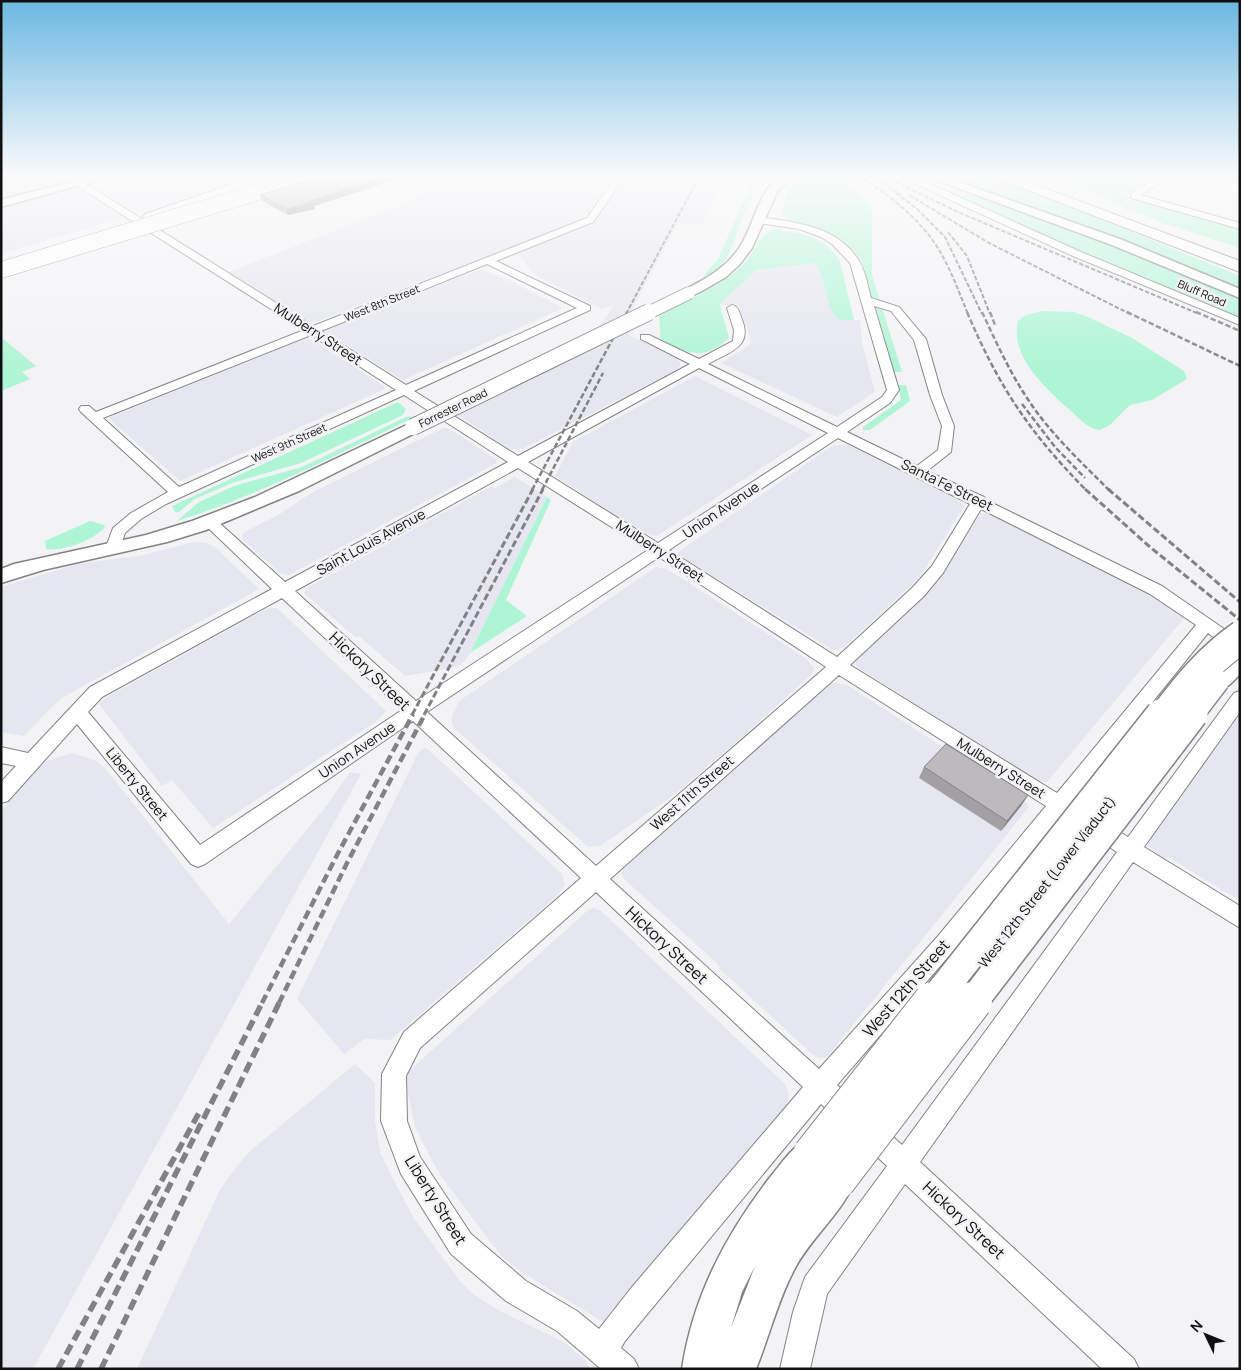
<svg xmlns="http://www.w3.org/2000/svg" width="1241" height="1370" font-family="Manrope,sans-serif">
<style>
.built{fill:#e5e6ef}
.green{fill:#aef5d5}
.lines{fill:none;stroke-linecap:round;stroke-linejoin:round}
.minor-casing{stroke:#838386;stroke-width:2}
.tertiary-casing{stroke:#838386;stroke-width:3}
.secondary-casing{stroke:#838386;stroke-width:3}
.motorway-casing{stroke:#838386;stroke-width:2}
.minor{fill:#fff;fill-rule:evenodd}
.tertiary{fill:#fff;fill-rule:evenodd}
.secondary{fill:#fff;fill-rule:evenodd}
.motorway{fill:#fff;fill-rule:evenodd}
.rail-far4{stroke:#828284;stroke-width:2;stroke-dasharray:4.5 2;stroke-linecap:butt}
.rail-far3{stroke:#828284;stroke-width:2.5;stroke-dasharray:5.5 2.5;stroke-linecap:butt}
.rail-far2{stroke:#828284;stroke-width:3;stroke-dasharray:7 3;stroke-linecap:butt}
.rail-far1{stroke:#828284;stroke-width:4.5;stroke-dasharray:9 4.5;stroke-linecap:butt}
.rail{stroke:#828284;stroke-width:5.5;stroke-dasharray:11 5.5;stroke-linecap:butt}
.minor-bridge-far1-casing{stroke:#838386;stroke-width:18;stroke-linecap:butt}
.minor-bridge-casing{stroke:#838386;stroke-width:23;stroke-linecap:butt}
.tertiary-bridge-far1-casing{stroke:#838386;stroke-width:14;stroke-linecap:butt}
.tertiary-bridge-casing{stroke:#838386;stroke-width:18;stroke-linecap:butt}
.secondary-bridge-far2-casing{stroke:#838386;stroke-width:25;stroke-linecap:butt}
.secondary-bridge-far1-casing{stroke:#838386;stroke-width:32;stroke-linecap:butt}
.secondary-bridge-casing{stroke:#838386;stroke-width:40;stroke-linecap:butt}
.motorway-bridge-casing{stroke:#838386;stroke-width:17;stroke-linecap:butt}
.minor-bridge-far1{stroke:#fff;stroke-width:16}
.minor-bridge{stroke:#fff;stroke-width:21}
.tertiary-bridge-far1{stroke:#fff;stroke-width:12}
.tertiary-bridge{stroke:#fff;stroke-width:16}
.secondary-bridge-far2{stroke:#fff;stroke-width:22}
.secondary-bridge-far1{stroke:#fff;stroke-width:29}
.secondary-bridge{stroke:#fff;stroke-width:38}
.motorway-bridge{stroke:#fff;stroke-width:16}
.wall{fill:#a2a0a2}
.shaded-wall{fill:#848284}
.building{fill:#bcbabc;stroke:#848284}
.labels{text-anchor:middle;stroke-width:5;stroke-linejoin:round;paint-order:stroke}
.far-street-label{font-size:11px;fill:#101010;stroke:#f3f3f6}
.street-label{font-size:14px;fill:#101010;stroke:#f3f3f6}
.near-street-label{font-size:16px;fill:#101010;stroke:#f3f3f6}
</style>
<rect width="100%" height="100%" fill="#f3f3f6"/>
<g class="built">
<path d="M20,175H100L1,202V179Z"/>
<path d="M117,175H260L138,213L92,184Z"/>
<path d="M452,175H614L585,216L578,221L313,323L308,322L229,272L401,205Z"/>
<path d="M628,175H727L702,225L678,223L630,314L637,315L629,335L677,358L680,362V366L678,369L522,449H511L456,414L581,352L615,304L602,309L541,278L532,272L518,253L596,220Z"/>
<path d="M67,188H76L123,218L1,254V206Z"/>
<path d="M814,263L821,271L828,300L839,320H860L862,343L875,392L837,417L721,363L748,346L751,340L738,305H720L723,300L757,270Z"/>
<path d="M480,269L507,279L563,308L403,380L324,331Z"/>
<path d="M305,338L311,339L384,386L385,389L180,481L108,418Z"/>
<path d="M695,376L812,435L657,536L643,533L555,476L573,442Z"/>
<path d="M443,428H448L496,459L497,463L289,575L281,574L242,539L243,533L278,515L313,492Z"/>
<path d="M847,444L954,497L964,506L922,574L913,584L843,648L833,650L679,555L678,552L832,446Z"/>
<path d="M515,477L547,497L470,653L464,662L456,667L405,676L359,636L356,638L304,593L307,588L492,486L495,488Z"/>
<path d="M981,513L992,515L1139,587L1173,606L1185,617L1047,782L1038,781L857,667L854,663L938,581Z"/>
<path d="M193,542L206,543L215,547L259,589L60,699L24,736L1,732V587L78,564L144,555Z"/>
<path d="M656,567L667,569L807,659L814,668L812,674L748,732L674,795L600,846L588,847L454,728L451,719L459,701Z"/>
<path d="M268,608H277L386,711L377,721L213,828L172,780L162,786L99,704L105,698Z"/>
<path d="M835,682L849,686L1025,800L1029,807L828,1056L821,1059L812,1054L721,970L717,963L624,879L621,874L623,869L829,685Z"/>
<path d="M1240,714V901L1168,857L1165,860L1148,846L1150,838Z"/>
<path d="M424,748L429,750L562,874L565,885L558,895L390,1040L364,1039L344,1054L297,999L418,753Z"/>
<path d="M72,753L97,761L104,767L229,924L327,805L350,772L361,774L33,1369H1V810L35,771L47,761Z"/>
<path d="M593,908L601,911L784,1083L789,1093L787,1104L608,1325L523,1273L501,1256L438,1172L415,1127L406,1083V1077L411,1069L587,911Z"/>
<path d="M355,1064L375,1083V1121L380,1152L393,1179L415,1220L460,1281L473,1294L500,1311L564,1342L583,1358L591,1369H137L220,1190L234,1170L249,1152Z"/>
</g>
<g class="green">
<path d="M755,175H771C758,185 749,202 743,216C735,233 730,272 703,276L718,259Z"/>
<path d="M805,175H843L872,209V275L902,372H894L864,268C854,236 816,227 788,220L789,218L781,213L790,185Z"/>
<path d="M935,175H987L1078,210L1240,276V290Z"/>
<path d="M1047,175H1156L1124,196L1240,229V248L1163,223Z"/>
<path d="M942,187L953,189L1113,245L1239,299L1240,318L1086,254L940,189Z"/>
<path d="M781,228V231C804,232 829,240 840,262L854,320H839C821,302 830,281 814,263L757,270L723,300L720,305L729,338C704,361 689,354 661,341L659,314C687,300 718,288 741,267C757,252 757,231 781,228Z"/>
<path d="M1043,311L1074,312L1088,317L1132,338L1184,371L1187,379L1152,400L1130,405L1110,425L1100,430C1088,429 1080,419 1071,411C1047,390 1009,356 1018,321L1026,315Z"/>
<path d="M1,337L36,366L22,372L30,379L1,391Z"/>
<path d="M898,385H906L910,401L870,430H863V427L901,400Z"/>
<path d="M398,402L406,409L403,415L301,463L232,483L195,499L179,512H175L172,506Z"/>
<path d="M417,416C338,454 260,495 177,521L199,502L234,486L302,467L406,417Z"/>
<path d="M547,497L551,500L506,600L527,616L470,653Z"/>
<path d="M90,521L105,525L104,528C93,540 63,552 46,549L45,541Z"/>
</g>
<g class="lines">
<defs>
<g id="minor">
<path d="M617,175H626L593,222L496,261L590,306V310L414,391L518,456L690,364L641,339V335H649L699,359L733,341L734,330L727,308L732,305C738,306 739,311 741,317C754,347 731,351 708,364L837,427L882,397L887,390L850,263L832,244L821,237L799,229L759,223L754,220L759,217C794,222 839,226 859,261C866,272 868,287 871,298L899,307L926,339L942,395L954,426L951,452L927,471L984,497L986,500L1162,586L1240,640L1239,654L1233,652L1208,633L1072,802L1128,837L1234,693L1240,691V712L1144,847L1240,906V928L1133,862L920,1162L1134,1359L1139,1369H1102L905,1184L827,1294L810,1369H780L793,1312L805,1277L887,1166L860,1141L856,1132L860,1123L869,1119L878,1123L902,1145L1117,852L1061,816L954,950L837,1085L859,1105L862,1114L859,1123L850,1126L841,1123L821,1104L625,1341L621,1348L634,1359L639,1369H601L557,1331L506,1301L451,1254L401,1174L381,1121L382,1074L404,1032L581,878L413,721L205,864L198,867L191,864L77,724L8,801L1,803V782L16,766L1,763V747L28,753L90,687L272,589L205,525L203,522L205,519H215L285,582L508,462L404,395L166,504L141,519L125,533L119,550H109L106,547L113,528L131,513L168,492L81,412L79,409L81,406H89L96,412L304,330L77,186V182H83L313,326L587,218ZM487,264L577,308L406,385L321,331ZM874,306L891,311L914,340L930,395L942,426L938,450L917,466L847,432L890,403L899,390ZM311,335L396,390L179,487L103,418ZM699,368L828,433L658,543L528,462ZM838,438L970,504L932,566L912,588L837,657L669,550ZM518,468L648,550L416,701L295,591ZM981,509L1150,594L1196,625L1057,793L850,665L924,596L943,573ZM659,557L826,667L596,866L427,712ZM282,598L402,710L200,845L88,712L102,697ZM839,675L1046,806L938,936L819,1069L610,879ZM596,892L803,1087L632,1287L599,1329L577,1311L526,1281L471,1234L420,1157L407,1121L406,1076L420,1048Z"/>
<path d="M908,175H916L917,178L1081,252L1240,318V325L1073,256L911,182L907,178Z"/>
<path d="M1160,175H1171L1141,195L1240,223V229L1131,198V194Z"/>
<path d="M1223,175L1240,176V182L1224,177Z"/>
<path d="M988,947L996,950L999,958L996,966L962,1010L954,1013L946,1010L942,1002L946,994L980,950Z"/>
</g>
<g id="tertiary">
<path d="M97,175H116L1,207V200Z"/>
<path d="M781,175H794L778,190L752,248L739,265L726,277L702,291L689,297L684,296L682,293L684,290C704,280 726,268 739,248C755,225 757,192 781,175Z"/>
<path d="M922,175H939L1120,239L1240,289V298L1112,245Z"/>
<path d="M413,422L419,423L421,427L419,431L299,491L206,530L167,542L43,570L1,583V569L14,564L146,535L192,521L255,497Z"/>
</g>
<g id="secondary">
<path d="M1240,650V674C1230,685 1224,692 1209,688L1206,681C1212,669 1226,654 1240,650Z"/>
<path d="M812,1137L825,1142L830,1155L826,1167L836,1162L849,1168L855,1181C841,1215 809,1239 793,1272C777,1303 769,1337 756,1369H682C693,1296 726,1234 771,1176C784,1160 794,1144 812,1137ZM755,1266L731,1328L742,1292Z"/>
</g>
<g id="motorway">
<path d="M258,175H279L277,178L155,220H145L143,217L145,214Z"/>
<path d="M989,175H1009L1240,261V272Z"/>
</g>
</defs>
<use href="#minor" class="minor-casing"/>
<use href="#tertiary" class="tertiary-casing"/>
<use href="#secondary" class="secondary-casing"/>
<use href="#motorway" class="motorway-casing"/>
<use href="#minor" class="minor"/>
<use href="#tertiary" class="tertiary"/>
<use href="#secondary" class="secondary"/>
<use href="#motorway" class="motorway"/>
<g class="rail-far4">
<path d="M859,175C891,197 925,222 943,257C953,275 960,295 968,314"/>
<path d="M872,175L901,195"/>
<path d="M889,179L958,212L1199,314"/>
<path d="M1,182L31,175"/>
<path d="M896,193L916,208L945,237L982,314"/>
<path d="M909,195L989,243L1130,314"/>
<path d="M948,232L967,256L990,314"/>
<path d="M626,314L700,175"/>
</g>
<g class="rail-far3">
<path d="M967,312C999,387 1029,432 1086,490"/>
<path d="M982,312C997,344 1011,375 1031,404C1053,436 1082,463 1109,490"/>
<path d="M990,312L995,325"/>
<path d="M1127,312L1240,366"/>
<path d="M1196,312L1240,331"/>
<path d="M1022,404L1055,447L1085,478"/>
<path d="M532,490L627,312"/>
<path d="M542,490L603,373"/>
</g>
<g class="rail-far2">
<path d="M1085,489L1150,547L1240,620"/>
<path d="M1108,489L1240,602"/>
<path d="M412,715L533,489"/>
<path d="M424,715L543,489"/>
</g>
<g class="rail-far1">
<path d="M262,1003L336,857L413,714"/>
<path d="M279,1003L346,865L425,714"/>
</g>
<g class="rail">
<path d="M58,1369L200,1111"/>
<path d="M77,1369L263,1001"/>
<path d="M101,1369L280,1001"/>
</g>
<defs>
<path id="minor-bridge-far1" d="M1176,715L1206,675L1240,647"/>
<path id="minor-bridge" d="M1171,721L1177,714"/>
<path id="tertiary-bridge-far1" d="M646,314L689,293"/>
<path id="tertiary-bridge" d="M413,427L649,312"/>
<g id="secondary-bridge-far2">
<path d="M1160,715C1185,682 1206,656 1240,632"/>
<path d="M1192,715L1218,681"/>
</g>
<g id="secondary-bridge-far1">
<path d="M932,1003L1161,714"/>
<path d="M972,1003L1193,714"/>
</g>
<g id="secondary-bridge">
<path d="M812,1155L933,1001"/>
<path d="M836,1181L973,1001"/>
</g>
<path id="motorway-bridge" d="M1,270L314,175"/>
</defs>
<use href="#minor-bridge-far1" class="minor-bridge-far1-casing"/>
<use href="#minor-bridge" class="minor-bridge-casing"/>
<use href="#tertiary-bridge-far1" class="tertiary-bridge-far1-casing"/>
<use href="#tertiary-bridge" class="tertiary-bridge-casing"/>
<use href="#secondary-bridge-far2" class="secondary-bridge-far2-casing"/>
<use href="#secondary-bridge-far1" class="secondary-bridge-far1-casing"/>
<use href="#secondary-bridge" class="secondary-bridge-casing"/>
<use href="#motorway-bridge" class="motorway-bridge-casing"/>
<use href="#minor-bridge-far1" class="minor-bridge-far1"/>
<use href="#minor-bridge" class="minor-bridge"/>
<use href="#tertiary-bridge-far1" class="tertiary-bridge-far1"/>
<use href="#tertiary-bridge" class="tertiary-bridge"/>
<use href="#secondary-bridge-far2" class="secondary-bridge-far2"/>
<use href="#secondary-bridge-far1" class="secondary-bridge-far1"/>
<use href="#secondary-bridge" class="secondary-bridge"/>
<use href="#motorway-bridge" class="motorway-bridge"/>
</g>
<g class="wall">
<path d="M326,175H410L314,206L315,209L288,215L262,201L260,195Z"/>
<path d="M924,767L1028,795L1021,806L1001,831L919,778Z"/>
</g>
<g class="shaded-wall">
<path d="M390,175H410L314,206L315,209L288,215L286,209Z"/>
<path d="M1028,795L1021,806L1001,831L1007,821Z"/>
</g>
<g class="building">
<path d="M326,175H390L310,201L313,202L286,209L260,195Z"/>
<path d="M946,744L1028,795L1007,821L924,767Z"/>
</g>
<linearGradient id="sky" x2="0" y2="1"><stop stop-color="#6bb8e1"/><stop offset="0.48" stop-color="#fafafb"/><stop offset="1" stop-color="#fafafb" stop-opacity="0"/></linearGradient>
<rect width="1241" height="367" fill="url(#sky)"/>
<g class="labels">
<g class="far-street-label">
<text transform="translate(1202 293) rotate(23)" y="4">Bluff Road</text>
<text transform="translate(382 303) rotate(-22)" y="4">West 8th Street</text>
<text transform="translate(453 408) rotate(-26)" y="4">Forrester Road</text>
<text transform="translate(289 443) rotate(-24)" y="4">West 9th Street</text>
</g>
<g class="street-label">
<text transform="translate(318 334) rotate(33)" y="5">Mulberry Street</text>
<text transform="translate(947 485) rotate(26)" y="5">Santa Fe Street</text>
<text transform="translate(721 510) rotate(-34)" y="5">Union Avenue</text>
<text transform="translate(371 542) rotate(-29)" y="5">Saint Louis Avenue</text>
<text transform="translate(660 551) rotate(33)" y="5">Mulberry Street</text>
<text transform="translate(357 750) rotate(-34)" y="5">Union Avenue</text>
<text transform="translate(1001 768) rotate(32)" y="5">Mulberry Street</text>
<text transform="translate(137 784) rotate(51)" y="5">Liberty Street</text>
<text transform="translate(692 793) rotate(-41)" y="5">West 11th Street</text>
<text transform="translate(1047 882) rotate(-52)" y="5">West 12th Street (Lower Viaduct)</text>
</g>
<g class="near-street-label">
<text transform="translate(370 671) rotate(44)" y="6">Hickory Street</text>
<text transform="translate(667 945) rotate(43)" y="6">Hickory Street</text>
<text transform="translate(906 988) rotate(-49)" y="6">West 12th Street</text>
<text transform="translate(436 1200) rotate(58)" y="6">Liberty Street</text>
<text transform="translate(964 1220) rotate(43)" y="6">Hickory Street</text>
</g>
</g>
<rect width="1241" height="1370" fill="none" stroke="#101010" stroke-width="5"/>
<g transform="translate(1206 1335) rotate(313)" stroke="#f3f3f6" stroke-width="4" paint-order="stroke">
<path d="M0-4L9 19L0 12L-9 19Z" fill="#101010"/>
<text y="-8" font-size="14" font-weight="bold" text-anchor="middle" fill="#101010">N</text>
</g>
</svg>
